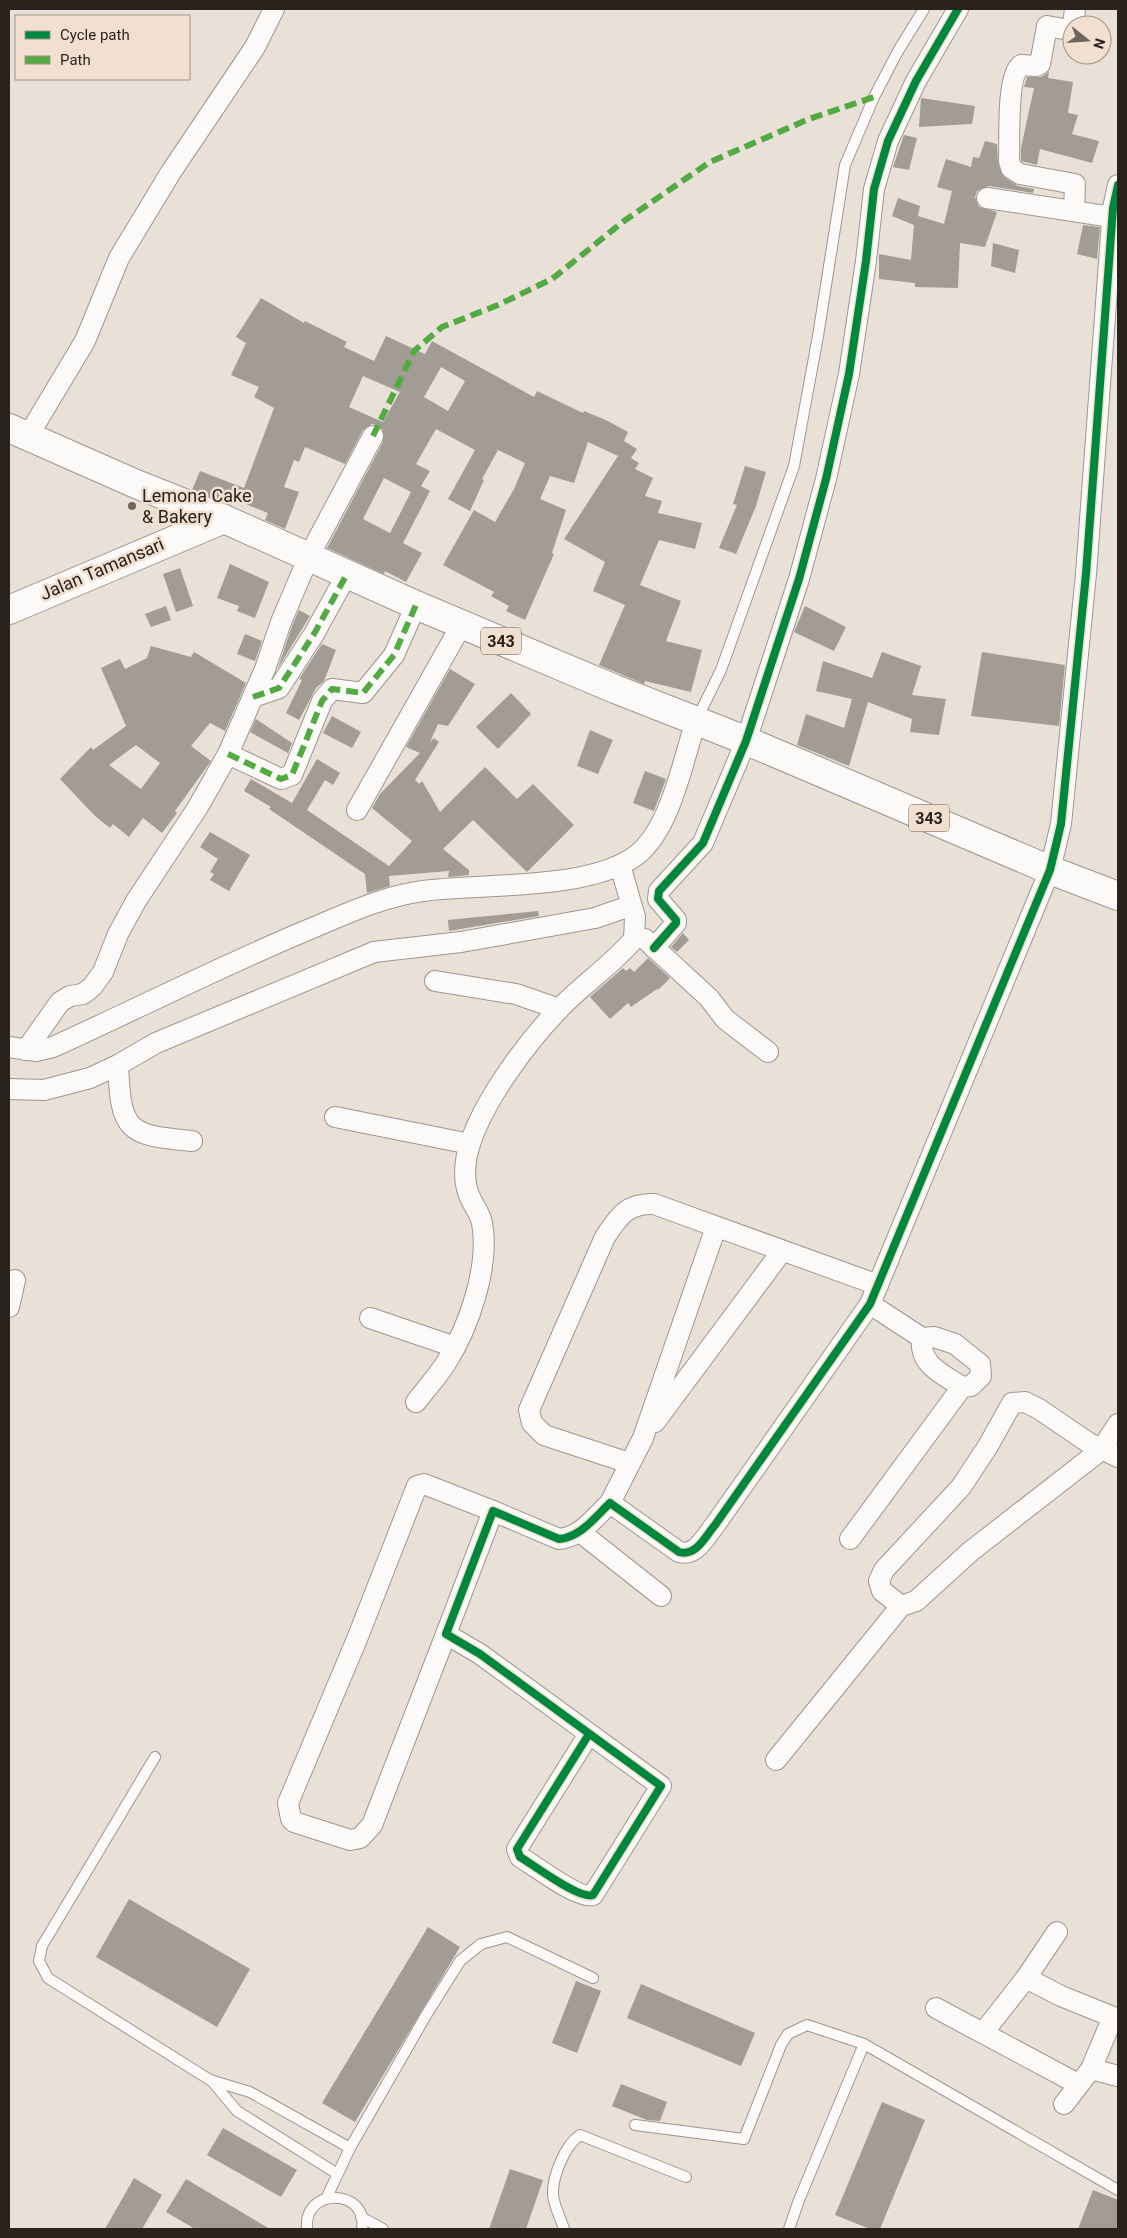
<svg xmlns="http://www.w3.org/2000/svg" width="1127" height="2238" font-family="Roboto,sans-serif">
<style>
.building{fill:#a39c95;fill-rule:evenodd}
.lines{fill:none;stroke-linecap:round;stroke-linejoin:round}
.lane-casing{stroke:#9e9690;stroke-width:12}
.street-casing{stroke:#9e9690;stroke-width:22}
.secondary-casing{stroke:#9e9690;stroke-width:30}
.primary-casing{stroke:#9e9690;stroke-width:30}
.lane{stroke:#fcfaf9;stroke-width:10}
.street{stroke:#fcfaf9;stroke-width:20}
.secondary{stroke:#fcfaf9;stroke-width:28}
.primary{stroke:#fcfaf9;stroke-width:28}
.quiet{stroke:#53aa43;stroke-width:6;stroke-dasharray:12 6;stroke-linecap:butt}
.cycleway-casing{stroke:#f1dfcf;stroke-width:11}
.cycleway{stroke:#00873e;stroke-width:8}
.poi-dot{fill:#6d655e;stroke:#f1dfcf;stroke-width:2}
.labels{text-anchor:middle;stroke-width:5;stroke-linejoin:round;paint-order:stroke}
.shield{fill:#f1dfcf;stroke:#665b52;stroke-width:1}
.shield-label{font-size:16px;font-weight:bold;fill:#2a231d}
.poi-label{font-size:18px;fill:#2a231d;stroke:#f1dfcf;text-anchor:start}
.street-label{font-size:18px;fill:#2a231d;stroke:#f1dfcf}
</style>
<rect width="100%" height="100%" fill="#e9e0d7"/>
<g class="building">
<path d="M1049,72L1048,78L1073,82L1068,113L1078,115L1072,134L1099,141L1092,163L1040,149L1037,165L1021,161V148L1034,88L1024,87L1027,77H1041Z"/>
<path d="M921,98L975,106L972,124L919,127Z"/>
<path d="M904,135L917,138L909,170L893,167Z"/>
<path d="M985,141L997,144L998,164L1004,177L1018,186L1034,189L1033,193L989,186L977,191L975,197L979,207L997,212L985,247L960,243L958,288L915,287V283L879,279V254L911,260L914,225L892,216L898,198L920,206L918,216L944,224L952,191L937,187L946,159L971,167L973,157L979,158Z"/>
<path d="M1083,225L1100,227L1097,259L1077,254Z"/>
<path d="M993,243L1019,250L1015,273L991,266Z"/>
<path d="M261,298L304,323L305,321L347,342L344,347L374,361L386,336L425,354L432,341L534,397L537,391L583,413L584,411L608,421L628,432L624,441L637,449L631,458L639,463L635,469L653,478L645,496L662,501L658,513L702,523L695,549L659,540L640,585L681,601L666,641L702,650L691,692L645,681L644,684L599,665L625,605L593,591L605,562L564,539L618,456L588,442L574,483L550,476L540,499L566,510L552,553L554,554L525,620L506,611L509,606L491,596L494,592L443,565L474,510L495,522L514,489L525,463L498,450L482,479L484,480L470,511L448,499L475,450L436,429L416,464L430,471L421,486L430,491L403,543L422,553L406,582L385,571L384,574L327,548L383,442V430L378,425L372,424L363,430L345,464L305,447L299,462L294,460L284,487L299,492L285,529L265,520L268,513L233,499L230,505L192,490L200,471L244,488L274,408L254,397L259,387L231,375L246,343L236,337ZM441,367L465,381L448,411L424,397ZM363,376L400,392L383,422L349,407ZM384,478L411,492L390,533L363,519Z"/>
<path d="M745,466L766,472L756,506L736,554L719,548L737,505L733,504Z"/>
<path d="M230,564L269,582L255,618L237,611L239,606L217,598Z"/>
<path d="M180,568L193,606L176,612L163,574Z"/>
<path d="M166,606L171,620L151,627L145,614Z"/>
<path d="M805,606L846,627L834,651L794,632Z"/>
<path d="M299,610L310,616L278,668L292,626Z"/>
<path d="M245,634L262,641L255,661L237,654Z"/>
<path d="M322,644L336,650L324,681L316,688L299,720L286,713L302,680L299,679Z"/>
<path d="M151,646L191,657L194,652L246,683L225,731L210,723L191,746L211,761L175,811L177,813L162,833L143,818L129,837L113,824L110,828L95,816L60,779L91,747L93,750L126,726L101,668L120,659L125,669L147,658ZM136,745L160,763L141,789L109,765Z"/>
<path d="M882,652L921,666L912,695L946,699L939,735L910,732L912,719L868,702L849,766L797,745L806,714L844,728L852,699L816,691L823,661L872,678Z"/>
<path d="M982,652L1065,665L1059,726L971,716Z"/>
<path d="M450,669L475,684L448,726L438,724L430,742L434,738L439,742L415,780L419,784L422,781L440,812L485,767L517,799L533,784L574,825L527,872L473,820L443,849L469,870V875L448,877L449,871L389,876L390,886L367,893L365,874L269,809L271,807L244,791L251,779L292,803L317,759L340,773L333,785L325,780L307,810L389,866L412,841L372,808L380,794L420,753L406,747Z"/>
<path d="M511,693L531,714L498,749L476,727Z"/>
<path d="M332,716L361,732L352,748L323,733Z"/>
<path d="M256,719L292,743L288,753L250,732Z"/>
<path d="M590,730L613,740L598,774L577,766Z"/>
<path d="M645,771L666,779L654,811L633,803Z"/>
<path d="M210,832L250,855L229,891L210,880L214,874L210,872L218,859L200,847Z"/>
<path d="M538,911L539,916L449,931L448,920Z"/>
<path d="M683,933L689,940L677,952L671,947Z"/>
<path d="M648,958L670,978L658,990L657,989L631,1007L628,1003L610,1019L590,997L623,968L626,971L630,968L634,972Z"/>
<path d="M129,1899L250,1969L217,2027L96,1957Z"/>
<path d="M428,1927L460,1947L355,2122L322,2103Z"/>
<path d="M576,1981L601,1991L577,2053L552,2043Z"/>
<path d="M641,1984L755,2033L741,2066L627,2018Z"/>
<path d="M621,2084L667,2102L660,2121L647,2120L612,2106Z"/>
<path d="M882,2102L925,2120L880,2229H870L835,2215Z"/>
<path d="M223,2128L297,2170L281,2197L207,2155Z"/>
<path d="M510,2169L543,2180L526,2229H489Z"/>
<path d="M134,2178L162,2195L142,2229H105Z"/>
<path d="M186,2179L270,2229H195L166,2212Z"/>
<path d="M1093,2190L1118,2200V2229H1078Z"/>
</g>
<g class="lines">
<defs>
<g id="lane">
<path d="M696,721L721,670L794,466L818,336L845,165L874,97L898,51L924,9"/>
<path d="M155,1757L42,1946L39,1961L48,1978L210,2080L250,2092L350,2148"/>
<path d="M211,2080L237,2111L336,2173"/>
<path d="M635,2125L744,2139L781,2045L788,2034L807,2025L864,2044L1118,2190"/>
<path d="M326,2199L350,2148L425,2017L460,1961L481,1944L507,1937L593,1978"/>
<path d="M361,2217L383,2229"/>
<path d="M307,2229C303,2186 369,2189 362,2229"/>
<path d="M564,2229C561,2219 554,2206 553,2195C552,2177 565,2145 580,2135L686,2177"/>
<path d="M789,2229L799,2200L864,2044"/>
</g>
<g id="street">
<path d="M1073,25L1075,9"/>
<path d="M1072,27L1069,30L1047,26L1040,64L1036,66L1021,65C1006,76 1010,142 1009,161L1011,168L1020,174L1075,184L1074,211"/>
<path d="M987,198L1112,217"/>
<path d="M28,436L85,341L119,258L171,172L255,47L274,9"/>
<path d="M253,697L279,688L314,634L347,574"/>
<path d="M228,754L281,779L292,775L322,701L332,689L363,693L394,655L416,605"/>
<path d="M357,810L462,624"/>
<path d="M645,939L709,998L725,1019L768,1052"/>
<path d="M654,948L676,923V920L658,899L659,891L703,843L746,741L799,579L826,479L849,374L866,261L874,189L888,141L916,81L958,9"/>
<path d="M435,981L516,994L559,1009"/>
<path d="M9,1047L36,1051L53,1047C139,1008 223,965 310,929C346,914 384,896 423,891C481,883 592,891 638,854C671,827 683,760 696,721"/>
<path d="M26,1050L60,1002L70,996L83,994L92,987L103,972L118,934L136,901L198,807L228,754L265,669L281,622L309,556L373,436"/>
<path d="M118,1065C121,1132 127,1135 192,1141"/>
<path d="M9,1089L44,1090L90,1078L118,1065L156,1043L374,952L461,942L595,918L630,906"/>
<path d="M335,1117L470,1144"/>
<path d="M870,1304L922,1338L934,1337L955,1344L980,1364L981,1376L971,1386L962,1387C941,1373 919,1365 922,1338"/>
<path d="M9,1307L15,1280"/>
<path d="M370,1318L455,1347"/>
<path d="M416,1402C426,1389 437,1377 446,1363C469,1327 490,1266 482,1223C480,1212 471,1203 468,1192C463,1178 465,1158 470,1144C484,1100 527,1042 559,1009C583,984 612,965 634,939L635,917L620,865"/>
<path d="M655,1422L782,1251"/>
<path d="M629,1463L544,1435L532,1423L529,1410L605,1237C619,1216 627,1203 654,1204L878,1285"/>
<path d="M610,1503L643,1438L716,1227"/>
<path d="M580,1532L661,1596"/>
<path d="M850,1539L962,1387"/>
<path d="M901,1606L882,1591L879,1581L884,1570L961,1487L988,1446L1012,1403L1025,1402L1039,1409L1089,1443L1118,1457"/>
<path d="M446,1634L372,1825L360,1838L350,1840L294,1822L291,1819L288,1803L357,1639L417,1486L424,1484L493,1511"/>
<path d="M589,1734L517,1849L520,1857C534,1865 579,1900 593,1895L661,1786L480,1654L446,1634L493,1511L559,1539C581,1537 595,1517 610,1503L679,1552C696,1557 705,1537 715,1525L870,1304L1050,870L1061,824L1086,574L1113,208L1118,185"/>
<path d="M776,1760L901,1606L916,1601L971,1551L1101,1450L1118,1424"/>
<path d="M1026,1978L1061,1996L1113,2017L1091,2069L1064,2104"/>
<path d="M936,2008L1078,2084"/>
<path d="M983,2033L1026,1978L1057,1932"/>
<path d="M1091,2069L1118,2076"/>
</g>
<path id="secondary" d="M9,610L224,519"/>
<path id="primary" d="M9,428L136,484L224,519L416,605L615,689L740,738L1050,870L1118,896"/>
</defs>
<use href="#lane" class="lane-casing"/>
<use href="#street" class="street-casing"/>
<use href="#secondary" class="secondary-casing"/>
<use href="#primary" class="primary-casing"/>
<use href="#lane" class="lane"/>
<use href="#street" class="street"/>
<use href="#secondary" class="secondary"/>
<use href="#primary" class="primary"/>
<g class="quiet">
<path d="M373,436L414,351L442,327L498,305L552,279L624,221L710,162L809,119L874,97"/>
<path d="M253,697L279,688L314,634L347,574"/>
<path d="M228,754L281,779L292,775L322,701L332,689L363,693L394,655L416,605"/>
</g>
<defs>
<g id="cycleway">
<path d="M654,948L676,923V920L658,899L659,891L703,843L746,741L799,579L826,479L849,374L866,261L874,189L888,141L916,81L958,9"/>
<path d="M589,1734L517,1849L520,1857C534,1865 579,1900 593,1895L661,1786L480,1654L446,1634L493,1511L559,1539C581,1537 595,1517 610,1503L679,1552C696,1557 705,1537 715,1525L870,1304L1050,870L1061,824L1086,574L1113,208L1118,185"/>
</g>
</defs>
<use href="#cycleway" class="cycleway-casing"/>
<use href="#cycleway" class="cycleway"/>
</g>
<circle class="poi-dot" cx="132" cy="506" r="5"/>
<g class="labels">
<g class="shield">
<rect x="481" y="627.5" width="40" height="27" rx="4"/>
<rect x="909" y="804.5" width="40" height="27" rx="4"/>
</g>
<g class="shield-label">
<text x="501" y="647">343</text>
<text x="929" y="824">343</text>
</g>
<g class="poi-label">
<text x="142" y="502">Lemona Cake<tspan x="142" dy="21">&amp; Bakery</tspan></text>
</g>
<g class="street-label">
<text transform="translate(102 569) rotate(-23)" y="6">Jalan Tamansari</text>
</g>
</g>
<rect width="1127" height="2238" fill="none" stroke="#2a231d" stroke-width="20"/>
<rect x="15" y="15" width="175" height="65" fill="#f1dfcf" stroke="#a19488"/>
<rect x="25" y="31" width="25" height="8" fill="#00873e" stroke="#a19488"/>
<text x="60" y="40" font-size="15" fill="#2a231d">Cycle path</text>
<rect x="25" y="56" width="25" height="8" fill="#53aa43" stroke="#a19488"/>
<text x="60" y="65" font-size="15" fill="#2a231d">Path</text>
<g transform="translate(1087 40) rotate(107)"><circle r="24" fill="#f1dfcf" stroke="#a19488"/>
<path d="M0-4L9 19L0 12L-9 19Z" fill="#6d655e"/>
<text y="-8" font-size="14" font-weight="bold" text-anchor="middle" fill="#2a231d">N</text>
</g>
</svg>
